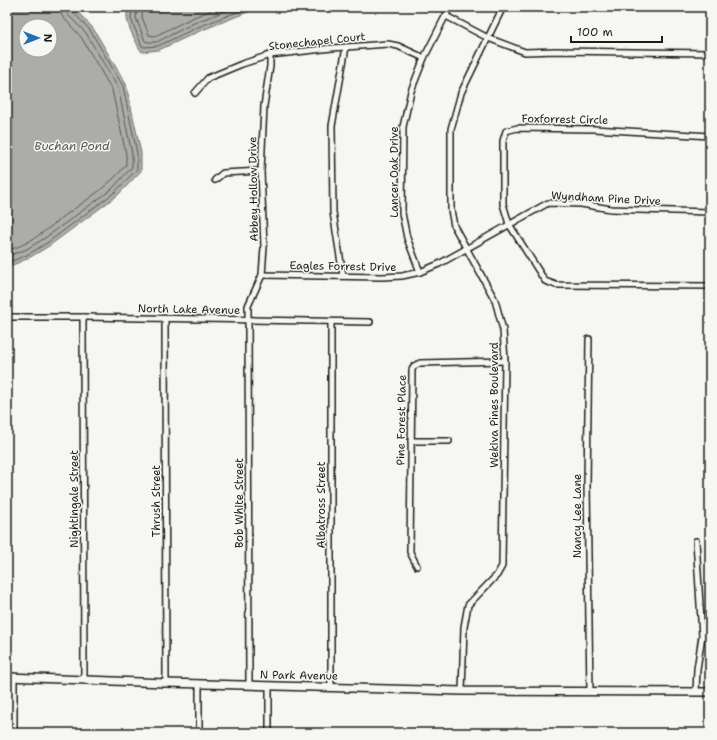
<svg xmlns="http://www.w3.org/2000/svg" width="717" height="740" font-family="'Shantell Sans',sans-serif">
<style>
.water{fill:#acaca9;stroke:#727271;fill-rule:evenodd}
.lines{fill:none;stroke-linecap:round;stroke-linejoin:round}
.shore{stroke:#565654;stroke-width:1}
.street-casing{stroke:#1c1c1c;stroke-width:8}
.secondary-casing{stroke:#1c1c1c;stroke-width:10}
.street{stroke:#f6f6f2;stroke-width:5}
.secondary{stroke:#f6f6f2;stroke-width:7}
.labels{text-anchor:middle;stroke-width:3;stroke-linejoin:round;paint-order:stroke}
.street-label{font-size:11px;fill:#1c1c1c;stroke:#f6f6f2}
.water-label{font-size:12px;font-style:italic;fill:#565654;stroke:#f6f6f2}
</style>
<rect width="100%" height="100%" fill="#f6f6f2"/>
<filter id="ink" filterUnits="userSpaceOnUse"><feTurbulence type="fractalNoise" baseFrequency=".025" numOctaves="2"/><feDisplacementMap in="SourceGraphic" scale="8" xChannelSelector="R" yChannelSelector="G"/><feConvolveMatrix kernelMatrix="1 2 1 2 8 2 1 2 1" color-interpolation-filters="sRGB"/></filter>
<g filter="url(#ink)">
<g class="water">
<path d="M7,7H73L93,28L126,84L141,153V171L118,195L49,246L29,258L13,265L7,266ZM26,26H50V50H26Z"/>
<path d="M129,7H267L258,8L200,31L159,50L142,52L139,48C134,37 122,19 129,7Z"/>
</g>
<g class="lines">
<g class="shore">
<path d="M132,7L131,19L142,46L144,47L158,46L198,27L250,7"/>
<path d="M137,7L136,18L145,41L147,42H157L196,22L236,7"/>
<path d="M143,7L142,17L149,35L155,36L194,17L220,7"/>
<path d="M7,250C27,247 51,226 67,214C88,199 110,185 126,165V154L112,90L81,37L62,16L60,7"/>
<path d="M7,256L25,250L45,238L112,189L132,167V154L118,88L86,33L67,14L66,7"/>
<path d="M7,262L12,261L27,255L47,243L115,192L137,169V153L123,86L90,30L72,11L71,7"/>
</g>
<defs>
<g id="street">
<path d="M446,16L488,38L525,52L556,51L710,53"/>
<path d="M195,93L208,78L242,64L270,55L332,48L388,44L398,46L424,58"/>
<path d="M710,136L594,129L517,128L506,131L503,141V204L509,224L545,281L556,285L710,286"/>
<path d="M215,180L223,173L261,171"/>
<path d="M420,272L407,238L402,213L403,127L411,91L424,58L450,7"/>
<path d="M262,275L382,277L402,276L420,272L439,264L548,203L581,204L611,209L638,210L710,212"/>
<path d="M343,276L333,212L332,126L346,47"/>
<path d="M7,317H83L370,322"/>
<path d="M83,317L84,679"/>
<path d="M165,319L166,683"/>
<path d="M589,339L587,485L590,692"/>
<path d="M411,441H449"/>
<path d="M696,541L702,636L697,669L696,692"/>
<path d="M417,566L410,552L412,370L414,366L420,363L505,361"/>
<path d="M199,684V733"/>
<path d="M249,685L248,306L262,275L264,247L261,171L264,106L270,66V55"/>
<path d="M269,686V733"/>
<path d="M331,687V322"/>
<path d="M462,691L464,627L468,605L497,575L502,566L505,361L503,330L495,300L454,226L451,210V129L461,93L503,7"/>
</g>
<g id="secondary">
<path d="M7,677L166,683L462,691L710,692"/>
<path d="M13,733V677"/>
</g>
</defs>
<use href="#street" class="street-casing"/>
<use href="#secondary" class="secondary-casing"/>
<use href="#street" class="street"/>
<use href="#secondary" class="secondary"/>
</g>
</g>
<g class="labels">
<g class="street-label">
<text transform="translate(317 41) rotate(-6)" y="4">Stonechapel Court</text>
<text transform="translate(565 119) rotate(1)" y="4">Foxforrest Circle</text>
<text transform="translate(394 172) rotate(-90)" y="4">Lancer Oak Drive</text>
<text transform="translate(253 189) rotate(-91)" y="4">Abbey Hollow Drive</text>
<text transform="translate(606 198) rotate(3)" y="4">Wyndham Pine Drive</text>
<text transform="translate(343 266) rotate(1)" y="4">Eagles Forrest Drive</text>
<text transform="translate(189 309) rotate(1)" y="4">North Lake Avenue</text>
<text transform="translate(494 405) rotate(-90)" y="4">Wekiva Pines Boulevard</text>
<text transform="translate(401 420) rotate(-89)" y="4">Pine Forest Place</text>
<text transform="translate(74 499) rotate(-90)" y="4">Nightingale Street</text>
<text transform="translate(156 501) rotate(-90)" y="4">Thrush Street</text>
<text transform="translate(239 503) rotate(-90)" y="4">Bob White Street</text>
<text transform="translate(321 505) rotate(-90)" y="4">Albatross Street</text>
<text transform="translate(577 516) rotate(-90)" y="4">Nancy Lee Lane</text>
<text transform="translate(299 675) rotate(1)" y="4">N Park Avenue</text>
</g>
<g class="water-label">
<text x="72" y="150">Buchan Pond</text>
</g>
</g>
<rect width="717" height="740" fill="none" stroke="#f6f6f2" stroke-width="24"/>
<rect x="12" y="12" width="693" height="716" fill="none" stroke="#1c1c1c" stroke-width="1.5" filter="url(#ink)"/>
<g transform="translate(38 38) rotate(90)"><circle r="19" fill="#f6f6f2" stroke="#9f9f9c"/>
<path d="M0-3L7 15L0 10L-7 15Z" fill="#1f6fb2"/>
<text y="-6" font-size="11" font-weight="bold" text-anchor="middle" fill="#1c1c1c">N</text>
</g>
<path d="M571 36v6h91v-6" fill="none" stroke="#1c1c1c" stroke-width="2"/>
<text x="577" y="36" font-size="12" fill="#1c1c1c" stroke="#f6f6f2" stroke-width="3" paint-order="stroke">100 m</text>
</svg>
